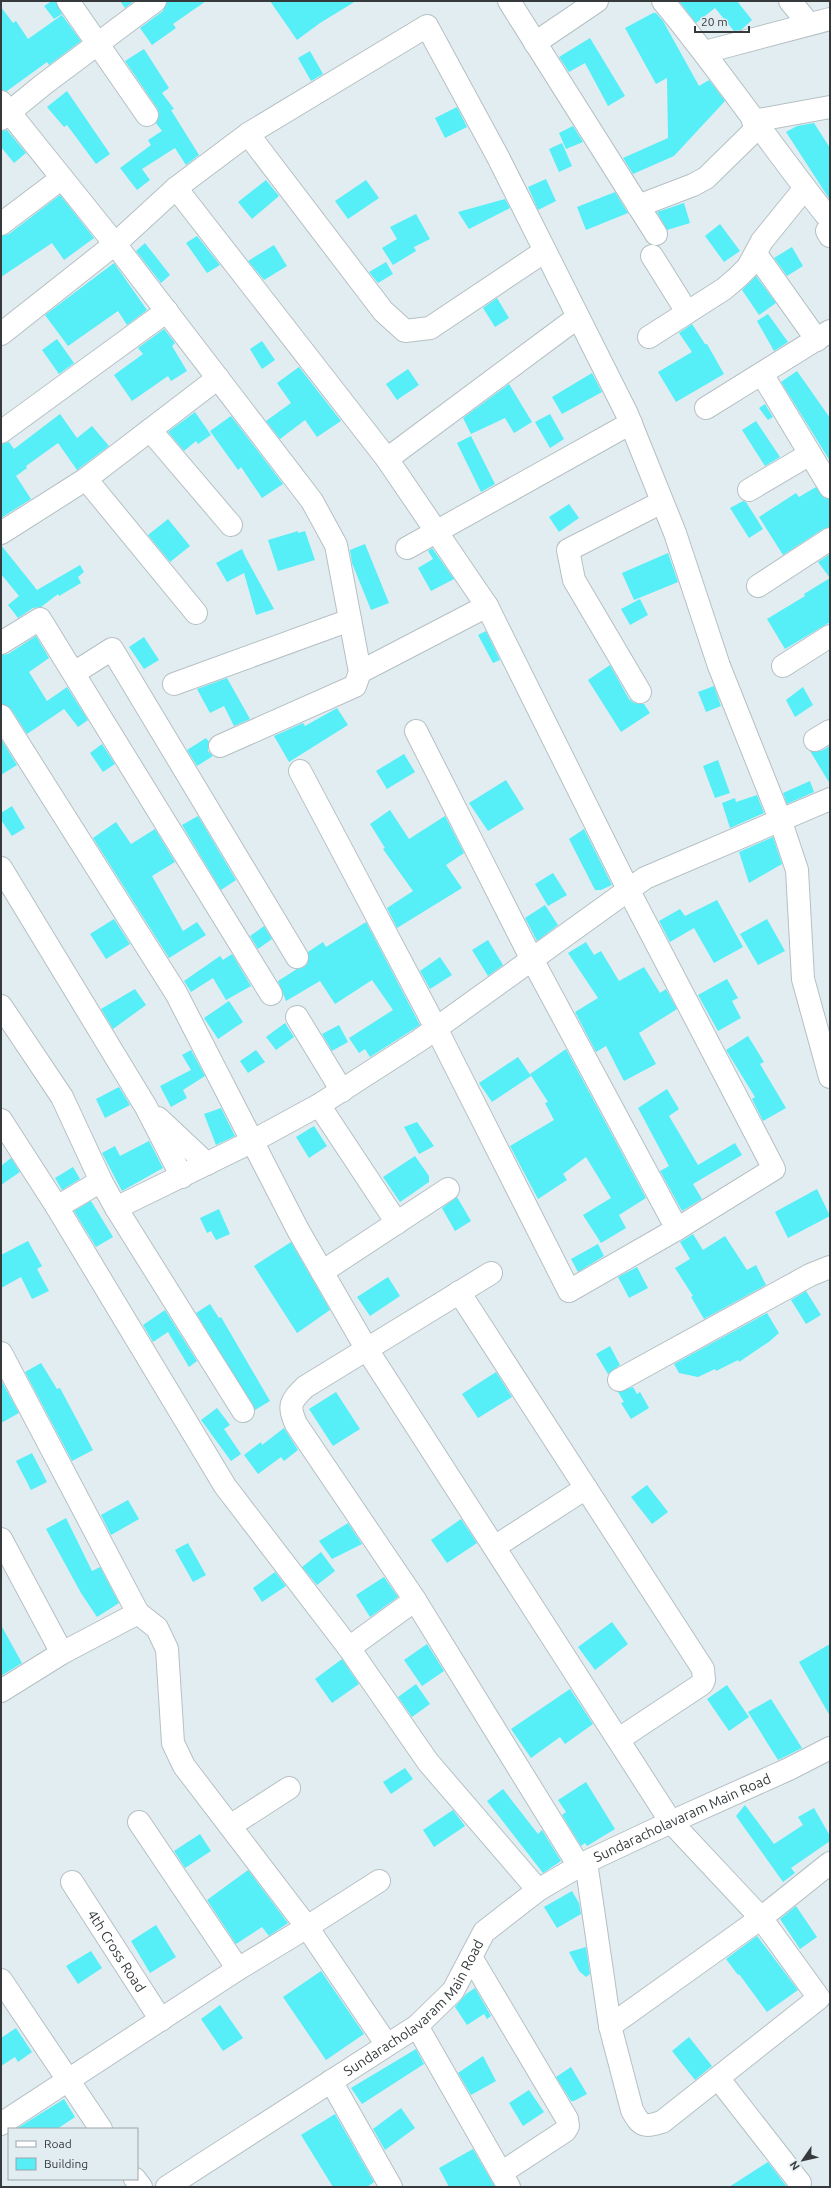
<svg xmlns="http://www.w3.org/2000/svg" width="831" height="2188" font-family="Ubuntu,sans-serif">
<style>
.building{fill:#56eef7}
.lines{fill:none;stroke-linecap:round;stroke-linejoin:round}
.minor-casing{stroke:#b5c0c4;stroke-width:24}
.minor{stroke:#fff;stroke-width:22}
.labels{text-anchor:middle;stroke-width:4;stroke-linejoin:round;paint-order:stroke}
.street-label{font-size:14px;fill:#363a3c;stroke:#e2edf1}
</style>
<rect width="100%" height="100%" fill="#e2edf1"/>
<g class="building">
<path d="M52,1H56L62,14L54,19L44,6Z"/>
<path d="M120,1H134L125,8Z"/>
<path d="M167,1H206L173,24L176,28L152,45L140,28L163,11Z"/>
<path d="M270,1H356L320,23L297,40Z"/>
<path d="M679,1H737L752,20L741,30L734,31L715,8L696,23Z"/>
<path d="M1,7L13,23L16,21L28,39L62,15L81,41L49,65L47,62L7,91L1,90Z"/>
<path d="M653,13H656L663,21L699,86L709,80L725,101L674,156L633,174L623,158L668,138L667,78L656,84L625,28Z"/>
<path d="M590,38L625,96L608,106L585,63L569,72L559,57Z"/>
<path d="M144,49L169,88L162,93L174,109L171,110L199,155L186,165L175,148L142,169L150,180L137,190L120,168L151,145L148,140L162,131L156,123L159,114L157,108L125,61Z"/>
<path d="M310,51L323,74L311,81L298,58Z"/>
<path d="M67,91L110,154L96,164L67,125L64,127L47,107Z"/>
<path d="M457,107L467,127L445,138L435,118Z"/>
<path d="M814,123L830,148V200L786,132L797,126Z"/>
<path d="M573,126L583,142L566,149L559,133Z"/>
<path d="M7,130L26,153L14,163L1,147V131Z"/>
<path d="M562,143L572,166L559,172L549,149Z"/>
<path d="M546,179L556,201L538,210L528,187Z"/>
<path d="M266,180L279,196L252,219L238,202Z"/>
<path d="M366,180L379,198L348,219L335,201Z"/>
<path d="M615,192L628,213L586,230L577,207Z"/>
<path d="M60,195L94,238L64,260L52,243L1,277V236L9,234Z"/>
<path d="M505,199L510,208L469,229L458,212Z"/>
<path d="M684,203L690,223L667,230L657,212Z"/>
<path d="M416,214L430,239L414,247L416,251L393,265L382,248L397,239L390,227Z"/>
<path d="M720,224L740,251L724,262L705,236Z"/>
<path d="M197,236L220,265L207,273L186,243Z"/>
<path d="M145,243L170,275L161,283L136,251Z"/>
<path d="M274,245L287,266L264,280L248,261Z"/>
<path d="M792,247L803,266L787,276L774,258Z"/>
<path d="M386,262L393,274L378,283L369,272Z"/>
<path d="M114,263L147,310L127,325L118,311L68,346L45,315Z"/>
<path d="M756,276L776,303L759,315L742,290Z"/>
<path d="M497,298L509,318L495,327L483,308Z"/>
<path d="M768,314L788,342L774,351L757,321Z"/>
<path d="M692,324L705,344H707L724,374L676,402L658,372L692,352L679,333Z"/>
<path d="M164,329L175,343L172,346L187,371L171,381L168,376L132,401L114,375L143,354L138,348Z"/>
<path d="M57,339L74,363L59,374L42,350Z"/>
<path d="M262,341L275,360L262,369L250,349Z"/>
<path d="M299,367L341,421L317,437L305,420L280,439L266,421L291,403L277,383Z"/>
<path d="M408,369L419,385L397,400L386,384Z"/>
<path d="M797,371L830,418V461L781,382Z"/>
<path d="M592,373L602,392L562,414L552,397Z"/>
<path d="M509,384L532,422L514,433L505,418L471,434L463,418Z"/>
<path d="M765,404L773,417L768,420L759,408Z"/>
<path d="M195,412L211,435L198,444L196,441L184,451L168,432Z"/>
<path d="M60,414L77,438L92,426L109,446L77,470L58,443L26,466L27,468L16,476L31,499L1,518V444L9,442L14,449Z"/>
<path d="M550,414L564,439L550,448L535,422Z"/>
<path d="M231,416L283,484L262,498L241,467L238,470L210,431Z"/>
<path d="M756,421L780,457L765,466L742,430Z"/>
<path d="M471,436L495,484L481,492L457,443Z"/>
<path d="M816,487L824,498L830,499V527L823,529L783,555L759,517L796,493L799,497Z"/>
<path d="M743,501L746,502L763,529L749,538L730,508Z"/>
<path d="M569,504L579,518L559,532L549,517Z"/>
<path d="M168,519L190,546L170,562L148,535Z"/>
<path d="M298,531V533L305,531L315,560L278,571L268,540Z"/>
<path d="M365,544L389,603L371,610L352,563L350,550Z"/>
<path d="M1,545L37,590L80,565L84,572L78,577L81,583L59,596L58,594L41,607L33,608L18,618L8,605L19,596L1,574Z"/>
<path d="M432,548L454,579L431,591L418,568L433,559L428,551Z"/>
<path d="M242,549L245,556L274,609L256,615L244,573L227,582L216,563Z"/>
<path d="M668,553L678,582L634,600L622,573Z"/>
<path d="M830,554V622L785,649L767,619L805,596L804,594L830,578L818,562Z"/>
<path d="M640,599L648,615L630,625L621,609Z"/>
<path d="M486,631L500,660L493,663L478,635Z"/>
<path d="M36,636L49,658L29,672L47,701L67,687L88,720L78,727L64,709L27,734L11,709L1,704V655L8,654Z"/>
<path d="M144,637L159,660L144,669L129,647Z"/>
<path d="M610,665L629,699L634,703L644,704L650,713L621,732L588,680Z"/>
<path d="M227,678L250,719L234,726L224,706L210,713L197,689Z"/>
<path d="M714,686L721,706L706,712L698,692Z"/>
<path d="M803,687L813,705L795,717L786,700Z"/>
<path d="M337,708L348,725L289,762L274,736L303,723L305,726Z"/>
<path d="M206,738L209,742L208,751L213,756L197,766L187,750Z"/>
<path d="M1,739L17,765L1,775Z"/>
<path d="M102,744L115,764L103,772L90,753Z"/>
<path d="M830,746V784L810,751H821Z"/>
<path d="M404,754L415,772L387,789L376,771Z"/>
<path d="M718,760L730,793L715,798L703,766Z"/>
<path d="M506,780L524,809L488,831L469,803Z"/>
<path d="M810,781L814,792L787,804L783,793Z"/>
<path d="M757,795L764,813L730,828L722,803L735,798L736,802Z"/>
<path d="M12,806L25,828L12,836L1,820V813Z"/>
<path d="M390,810L409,839L445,816L464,853L446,865L462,888L397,928L387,908L413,891L383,849L385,848L370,824Z"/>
<path d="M198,816L236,880L221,890L182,825Z"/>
<path d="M116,822L131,844L155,829L175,862L152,876L183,931L197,922L206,935L169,958L93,838Z"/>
<path d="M584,829L612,885L601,890H595L569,839Z"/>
<path d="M773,837L782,864L749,883L739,852Z"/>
<path d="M553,873L567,895L548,906L535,884Z"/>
<path d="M717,900L743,947L714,963L694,928L670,942L659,921L680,909L685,916Z"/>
<path d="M545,905L558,925L537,941L525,918Z"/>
<path d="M114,919L130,944L106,959L90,934Z"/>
<path d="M767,919L785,951L758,965L740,934Z"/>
<path d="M366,922L420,1025L370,1057L365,1049L359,1053L349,1038L393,1010L372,980L335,1004L320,981L286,1001L278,981L297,969L304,967L308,963V952L323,942L326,947Z"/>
<path d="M264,926L272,939L258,949L250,936Z"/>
<path d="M488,940L503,965L488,976L472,950Z"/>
<path d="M586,942L594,955L601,951L619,981L644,967L660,993L666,989L677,1009L639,1033L656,1064L624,1081L606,1046L596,1052L575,1012L598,998L568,953Z"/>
<path d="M232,954L251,986L226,1000L213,978L191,992L184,981L220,956L223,960Z"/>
<path d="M440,957L452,975L430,989L420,971Z"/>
<path d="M727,979L738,998L732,1001L741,1018L718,1031L698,995Z"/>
<path d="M135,989L146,1005L113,1029L101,1009Z"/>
<path d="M229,1001L243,1022L218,1039L204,1018Z"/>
<path d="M285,1023L294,1037L276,1050L266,1037Z"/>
<path d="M339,1025L348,1042L332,1051L322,1034Z"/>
<path d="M748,1036L764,1062L760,1064L786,1108L763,1121L752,1099L755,1097L726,1050Z"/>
<path d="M566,1049L646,1198L619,1215L626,1228L601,1243L583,1215L611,1198L586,1157L563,1174L567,1180L538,1199L510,1146L554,1120L545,1103L548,1102L530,1074Z"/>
<path d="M191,1050L205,1076L183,1090L187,1098L171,1107L160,1086L191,1070L182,1055Z"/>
<path d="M256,1050L265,1062L248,1073L240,1061Z"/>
<path d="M518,1057L531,1076L492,1102L479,1083Z"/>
<path d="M119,1087L130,1105L105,1118L96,1099Z"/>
<path d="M667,1089L679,1109L669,1116L698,1165L735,1143L742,1155L693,1184L702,1199L682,1211L660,1171L669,1166L638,1108Z"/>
<path d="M221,1108L235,1136L216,1145L204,1114Z"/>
<path d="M417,1122L434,1146L419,1154L404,1127Z"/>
<path d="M314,1126L327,1146L309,1158L296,1137Z"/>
<path d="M149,1141L163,1168L122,1191L102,1153L115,1146L120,1156Z"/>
<path d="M415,1156L429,1176V1182L400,1202L383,1177Z"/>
<path d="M11,1158L20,1172L1,1185V1166Z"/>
<path d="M73,1167L80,1179L62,1190L55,1178Z"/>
<path d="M817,1189L830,1216L788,1238L775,1212Z"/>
<path d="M457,1197L471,1221L455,1231L442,1208Z"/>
<path d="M91,1201L113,1237L96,1247L74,1211Z"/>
<path d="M219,1209L230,1234L216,1240L211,1231L207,1233L200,1218Z"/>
<path d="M693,1234L703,1250L725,1236L747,1270L756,1265L766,1285L704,1319L691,1297L693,1296L675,1268L690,1259L680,1242Z"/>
<path d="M28,1241L42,1266L37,1269L49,1291L32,1299L21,1277L1,1288V1255Z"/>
<path d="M291,1242L330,1310L297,1333L254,1266Z"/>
<path d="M598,1244L604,1256L578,1272L571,1259Z"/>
<path d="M637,1267L648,1288L629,1298L618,1277Z"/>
<path d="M388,1277L400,1296L370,1316L357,1297Z"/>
<path d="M806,1291L821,1315L806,1324L791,1300Z"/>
<path d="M210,1304L219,1318L221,1317L270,1401L255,1410L196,1313Z"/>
<path d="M165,1310L197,1361L189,1367L168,1332L153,1342L143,1325Z"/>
<path d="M767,1313L779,1333L770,1341L739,1362L738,1360L716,1371L715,1369L698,1377L679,1373L674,1364Z"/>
<path d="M610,1346L620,1365L608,1374L596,1354Z"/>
<path d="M41,1363L57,1389L60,1388L93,1450L72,1461L25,1372Z"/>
<path d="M496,1372L512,1397L478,1418L462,1394Z"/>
<path d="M1,1380L19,1413L1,1423Z"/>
<path d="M633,1387L637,1394L640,1392L649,1408L631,1419L621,1403L624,1402L618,1392Z"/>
<path d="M336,1392L360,1429L333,1446L309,1409Z"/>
<path d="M217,1408L230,1425L224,1429L241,1454L231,1461L201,1420Z"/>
<path d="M284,1428L298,1450L284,1461L281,1457L258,1474L244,1455L261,1442L262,1445Z"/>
<path d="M32,1453L47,1482L31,1490L16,1461Z"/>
<path d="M647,1485L668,1512L652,1524L631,1497Z"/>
<path d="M128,1500L139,1519L111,1535L101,1515Z"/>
<path d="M66,1518L92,1571L100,1567L119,1603L97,1617L81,1593L46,1529Z"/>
<path d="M461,1519L477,1543L447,1563L431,1540Z"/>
<path d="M348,1523L362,1544L332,1559L319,1541Z"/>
<path d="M188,1543L206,1575L193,1582L175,1550Z"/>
<path d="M321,1552L335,1571L317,1585L302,1567Z"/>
<path d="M275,1572L286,1586L262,1602L253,1588Z"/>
<path d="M384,1577L398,1597L370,1617L356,1595Z"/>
<path d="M612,1622L628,1644L595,1670L578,1647Z"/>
<path d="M1,1625L22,1663L1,1676Z"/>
<path d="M427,1644L444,1671L422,1686L404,1660Z"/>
<path d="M830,1644V1716L799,1662Z"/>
<path d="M342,1659L359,1684L332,1703L315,1679Z"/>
<path d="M416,1684L430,1704L412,1717L398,1697Z"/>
<path d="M727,1685L749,1717L729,1731L707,1699Z"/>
<path d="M570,1689L593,1724L565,1744L560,1737L531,1758L511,1729Z"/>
<path d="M771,1699L802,1748L778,1760L748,1712Z"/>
<path d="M405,1768L413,1779L391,1794L383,1782Z"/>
<path d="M586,1782L615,1829L587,1846L585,1843L581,1846L562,1815L566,1812L558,1800Z"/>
<path d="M503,1789L538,1834L542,1830L561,1861L543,1873L487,1801Z"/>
<path d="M745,1805L774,1844L803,1825L798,1817L814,1808L830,1836V1841L791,1868L795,1873L783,1882L736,1816Z"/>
<path d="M453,1810L465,1826L434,1847L423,1830Z"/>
<path d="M200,1834L211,1851L185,1868L174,1851Z"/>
<path d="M248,1870L288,1923L269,1936L262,1927L236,1944L207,1900Z"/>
<path d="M572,1891L579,1903L581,1914L557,1928L544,1907Z"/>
<path d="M796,1906L817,1937L800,1949L780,1919Z"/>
<path d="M156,1925L176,1957L150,1973L131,1941Z"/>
<path d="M757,1936L798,1990L767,2012L739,1974L738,1975L726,1959Z"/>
<path d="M586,1947L590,1974L586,1977L579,1971L569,1952Z"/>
<path d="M91,1951L102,1968L78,1984L66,1966Z"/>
<path d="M321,1971L364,2034L326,2060L283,1997Z"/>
<path d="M475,1988L491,2016L487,2019L484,2014L467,2025L455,2007L466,1994Z"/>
<path d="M220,2005L243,2038L223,2051L201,2019Z"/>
<path d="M16,2028L32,2052L18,2062L15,2057L1,2066V2038Z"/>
<path d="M689,2037L712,2066L695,2080L672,2051Z"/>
<path d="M416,2049L424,2064L362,2104L351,2088Z"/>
<path d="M483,2056L496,2081L471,2095L458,2073Z"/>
<path d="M571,2067L587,2094L574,2101H571L556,2077Z"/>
<path d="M529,2090L544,2112L523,2126L509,2103Z"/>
<path d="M64,2099L75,2117L57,2129H16Z"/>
<path d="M401,2108L415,2128L385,2150L373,2129Z"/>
<path d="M335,2114L374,2182L367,2187H333L301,2135Z"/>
<path d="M473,2149L495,2187H449L439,2168Z"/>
<path d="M768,2162L787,2187H729Z"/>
</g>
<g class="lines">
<defs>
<g id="minor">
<path d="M68,1L147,115"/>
<path d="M509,1L656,234"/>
<path d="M663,1C720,70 770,144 826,215"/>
<path d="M790,1L809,24"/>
<path d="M535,43L597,1"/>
<path d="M705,52L830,19"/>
<path d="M1,102L115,244L312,501L336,545L360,672"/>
<path d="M1,119L44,84L155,1"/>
<path d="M753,121L830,107"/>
<path d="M248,134L383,311L405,331L430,328L545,251"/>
<path d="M176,188L387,459L578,317"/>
<path d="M638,206L693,185L706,178L758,127"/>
<path d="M1,224L62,178"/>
<path d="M827,231L830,236"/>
<path d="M756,254L817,340"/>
<path d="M652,256L687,312"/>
<path d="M1,334L115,244L176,188L248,134L427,26L498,157L627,414L675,533L719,666L780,819L797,870L803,979L830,1077"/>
<path d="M649,337L724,289L738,277L748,267L762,241L805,188"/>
<path d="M762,374L830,487"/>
<path d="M706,408L830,331"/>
<path d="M150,430L231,525"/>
<path d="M1,432L167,311"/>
<path d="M749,490L810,454"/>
<path d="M1,533L86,479"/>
<path d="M407,548L631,423"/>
<path d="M758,586L830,539"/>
<path d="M196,613L86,479L218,378"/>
<path d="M1,643L40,619L271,994"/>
<path d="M783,666L830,636"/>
<path d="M74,673L112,649L297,957"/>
<path d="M174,684L350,620"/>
<path d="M640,692L574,580L568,550L662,502"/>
<path d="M1,716L176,993L298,1230L366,1348L671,1822L761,1918L819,1998L662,2122C644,2127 641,2127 632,2110L610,2026L586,1862"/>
<path d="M416,731L526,948L677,1229"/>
<path d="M815,740L830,731"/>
<path d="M220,746L355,686L360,672L487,606"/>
<path d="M300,771L436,1028L569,1291L677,1229L774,1169L629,891L487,606L387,459"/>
<path d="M1,868L146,1107L182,1177"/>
<path d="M1,1006L62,1097L101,1181"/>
<path d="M297,1017L342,1091"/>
<path d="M319,1105L397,1223"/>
<path d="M158,1118L207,1164"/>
<path d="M1,1120L57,1207L225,1486L349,1648L428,1762L538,1890"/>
<path d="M57,1207L101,1181L116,1208L243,1411"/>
<path d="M116,1208L251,1142L319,1105L420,1040L645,878L830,799"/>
<path d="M322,1272L448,1189"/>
<path d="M491,1273L305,1387C290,1402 288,1405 296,1424L415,1600L579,1866"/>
<path d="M459,1292L703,1669L704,1680L702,1684L619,1739"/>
<path d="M1,1353L138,1613L157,1628L167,1649L173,1743L184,1766L307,1927L379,1881"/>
<path d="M619,1380L810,1275L830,1267"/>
<path d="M1,1539L62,1653"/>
<path d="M496,1546L586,1488"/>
<path d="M349,1648L415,1600"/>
<path d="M1,1691L62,1653L138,1613"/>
<path d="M139,1822L238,1969"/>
<path d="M230,1826L289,1788"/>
<path id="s1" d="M72,1882L161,2020"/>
<path d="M471,1957L567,2119L568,2126L565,2131L501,2173"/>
<path d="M1,1980L101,2129"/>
<path d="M417,2026L509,2187"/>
<path d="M610,2026L761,1918L830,1863"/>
<path d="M718,2078L800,2183"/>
<path d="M331,2081L391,2187"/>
<path d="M1,2124L238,1969L307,1927L387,2045"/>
<path d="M135,2179L141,2187"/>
<path id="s2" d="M167,2187L417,2026L453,1991L484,1932L538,1890L586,1862L671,1822L789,1769L830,1748"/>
</g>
</defs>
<use href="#minor" class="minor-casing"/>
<use href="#minor" class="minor"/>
</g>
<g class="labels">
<g class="street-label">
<text dy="5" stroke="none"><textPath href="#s2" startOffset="644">Sundaracholavaram Main Road</textPath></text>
<text dy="5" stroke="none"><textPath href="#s1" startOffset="82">4th Cross Road</textPath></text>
<text dy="5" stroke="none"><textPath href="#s2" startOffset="308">Sundaracholavaram Main Road</textPath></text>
</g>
</g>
<rect width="831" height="2188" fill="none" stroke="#363a3c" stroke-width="4"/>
<rect x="8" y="2128" width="130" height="52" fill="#e2edf1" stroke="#9da5a9"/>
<rect x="16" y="2141" width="20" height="6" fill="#ffffff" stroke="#9da5a9"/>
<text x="44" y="2148" font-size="12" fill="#363a3c">Road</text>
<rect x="16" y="2158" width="20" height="12" fill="#56eef7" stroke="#9da5a9"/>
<text x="44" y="2168" font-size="12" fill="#363a3c">Building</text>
<g transform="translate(803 2160) rotate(236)" stroke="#e2edf1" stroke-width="3" paint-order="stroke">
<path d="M0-3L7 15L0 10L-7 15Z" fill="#363a3c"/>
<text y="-6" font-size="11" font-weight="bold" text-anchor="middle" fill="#363a3c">N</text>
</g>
<path d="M695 26v6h54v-6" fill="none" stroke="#363a3c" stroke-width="2"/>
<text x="701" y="26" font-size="12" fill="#363a3c" stroke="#e2edf1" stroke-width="3" paint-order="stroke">20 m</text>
</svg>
